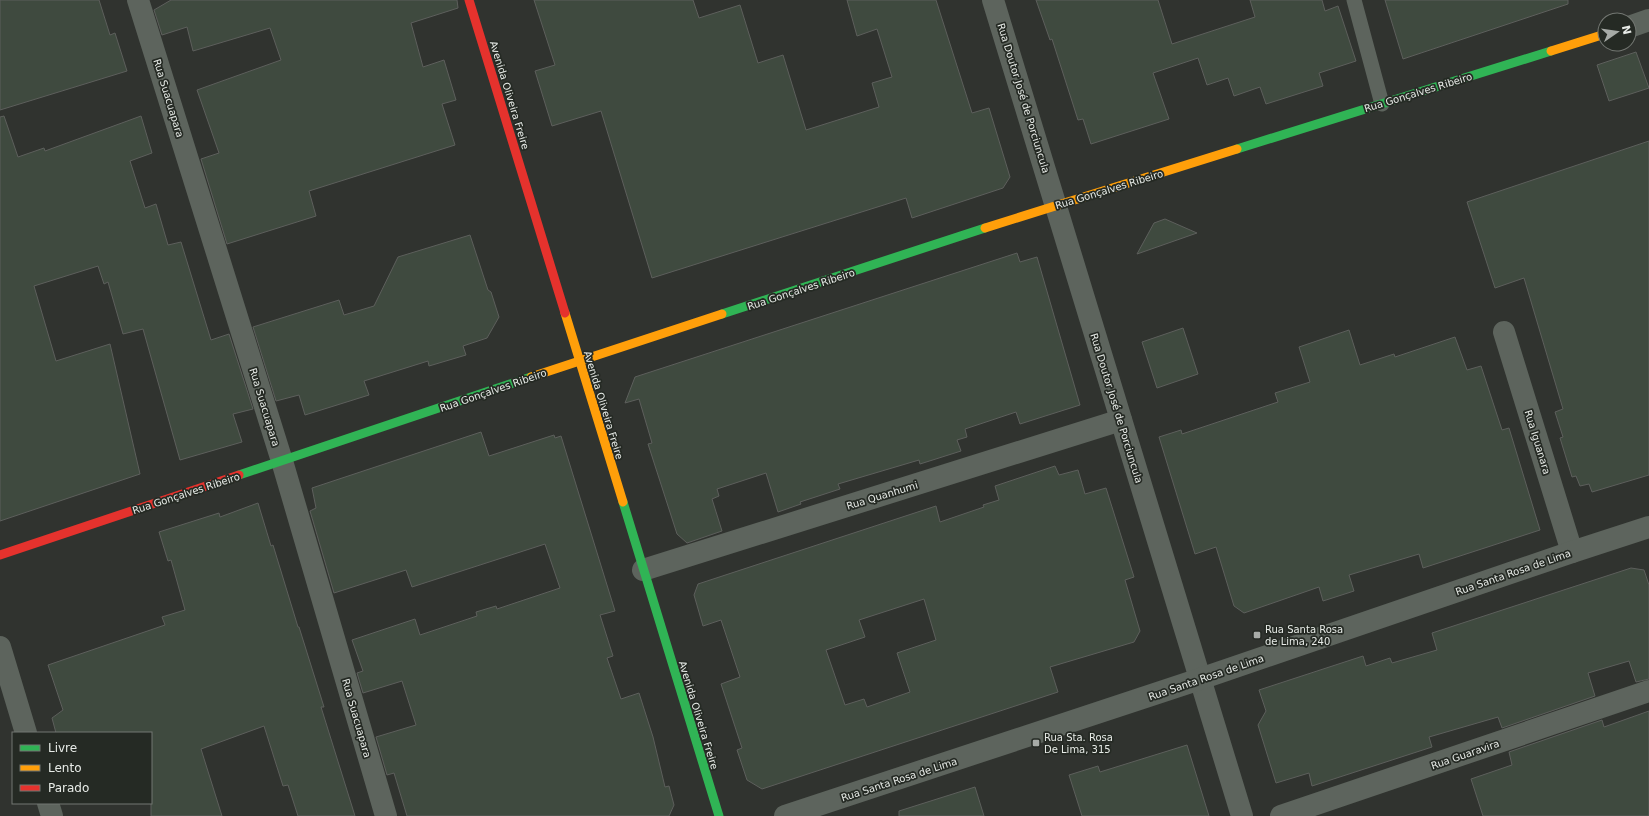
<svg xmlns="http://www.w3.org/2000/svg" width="1649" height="816" font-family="'DejaVu Sans',sans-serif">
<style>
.building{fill:#3f4a3f;stroke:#5d5f5c;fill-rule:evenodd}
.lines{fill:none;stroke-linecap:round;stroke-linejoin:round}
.lane{stroke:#5d645d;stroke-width:15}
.street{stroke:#5d645d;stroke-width:22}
.fast{stroke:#30b455;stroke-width:9}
.slow{stroke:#ff9f0a;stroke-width:9}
.jam{stroke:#e5322d;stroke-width:9}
.poi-dot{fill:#a7aba7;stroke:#252a24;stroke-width:1.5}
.labels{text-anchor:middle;stroke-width:3.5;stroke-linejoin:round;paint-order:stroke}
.street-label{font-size:10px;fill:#e7ebe7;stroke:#252a24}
.poi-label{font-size:10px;fill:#e7ebe7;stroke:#252a24;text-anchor:start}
</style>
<rect width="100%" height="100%" fill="#30332f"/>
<g class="building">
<path d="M0,0H99L110,35L115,33L127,71L0,110Z"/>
<path d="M171,0H457L458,8L411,23L423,67L444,60L456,100L442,104L455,145L309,191L316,216L227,244L201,159L219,153L197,90L281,60L270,28L193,51L187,27L162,35L154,10Z"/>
<path d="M534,0H693L699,18L740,5L758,63L783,55L806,130L879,107L872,83L892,77L877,29L857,36L847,0H936L972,113L989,108L1010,177L1003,188L912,218L906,198L652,278L601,111L552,126L535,71L555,65Z"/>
<path d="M1036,0H1158L1172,44L1255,17L1250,0H1322L1325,11L1338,6L1356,61L1319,73L1323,86L1266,104L1260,87L1234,96L1228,78L1207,85L1198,58L1153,73L1169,119L1091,144L1083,119L1078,120L1052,39L1050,40Z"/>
<path d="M1385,0H1568V4L1403,59Z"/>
<path d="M1636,52L1649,88L1609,101L1597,65Z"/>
<path d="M4,116L18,157L44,148L45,151L141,116L152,153L130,161L145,208L156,204L168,245L181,242L211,340L229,334L253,409L233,414L242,442L180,460L143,329L123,334L108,282L104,284L98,266L34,286L56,361L110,344L140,474L0,521V117Z"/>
<path d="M1649,141V475L1592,492L1589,484L1580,486L1576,476L1572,477L1560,438L1563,437L1555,412L1563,409L1524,278L1495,288L1467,202Z"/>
<path d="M1165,219L1197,233L1137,254L1154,223Z"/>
<path d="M470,235L488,290L491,292L499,317L487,338L463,346L466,355L429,366L428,361L364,381L369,395L305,415L299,395L276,401L253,327L339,300L344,315L374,306L398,257Z"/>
<path d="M1017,253L1020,262L1037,257L1080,405L1020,424L1016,412L965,429L967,437L957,440L961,451L920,464L919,460L838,484L840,489L800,502L801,504L778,512L766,473L717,489L719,496L712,499L722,531L687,543L677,534L648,444L652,443L639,399L625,403L635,377Z"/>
<path d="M1183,328L1198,374L1157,388L1142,342Z"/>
<path d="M1349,330L1360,365L1394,354L1395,357L1455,337L1467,370L1481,366L1502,430L1509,428L1540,530L1423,568L1419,554L1349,575L1354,591L1323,601L1319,587L1244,613L1234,606L1216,547L1195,554L1159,437L1181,430L1182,434L1278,402L1275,393L1310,382L1299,347Z"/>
<path d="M481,432L489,456L554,435L555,438L561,436L615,611L600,615L613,656L607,658L621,699L639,693L653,737L665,787L669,786L674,805L669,816H407L394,773L387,775L376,737L416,725L402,681L363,693L357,673L363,671L352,640L415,619L420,635L477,616L476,612L496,606L497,609L560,588L545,544L412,587L406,570L334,593L310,511L316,508L312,488Z"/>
<path d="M1055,466L1059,475L1078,470L1085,494L1106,488L1134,577L1125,580L1140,631L1134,642L1050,667L1058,692L762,789L747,780L737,750L742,748L721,684L740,677L721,620L703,626L694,595L698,584L936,506L940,522L984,507L983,505L999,500L995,486ZM924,599L936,640L897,653L910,692L867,707L864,699L845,705L826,650L865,637L859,620Z"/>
<path d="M258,503L271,546L273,545L298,627H299L324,707H321L355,816H298L288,785L283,786L264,726L201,749L222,816H151V733H56L52,718L63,710L48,665L165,625L162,617L185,610L171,560L168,561L159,532L219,513L220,517Z"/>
<path d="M1631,568L1644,570L1649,585V679L1636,682L1629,661L1588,673L1595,696L1502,728L1498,717L1429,737L1432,747L1312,786L1309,773L1276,783L1258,725L1266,711L1259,690L1363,656L1366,666L1390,658L1392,663L1437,650L1432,633Z"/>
<path d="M1649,711V816H1483L1471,779L1512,765L1509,752L1602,720L1604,727Z"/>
<path d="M1187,745L1209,816H1082L1069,775L1098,766L1100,772Z"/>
<path d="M975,787L984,816H899V811Z"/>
</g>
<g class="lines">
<path class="lane" d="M1354,0L1382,104"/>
<g class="street">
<path d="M138,0L282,461L386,816"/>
<path d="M993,0L1242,816"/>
<path d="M1629,27L1649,20"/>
<path d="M1504,332L1572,552"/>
<path d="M643,570L1121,420"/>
<path d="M0,647L26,733"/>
<path d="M48,803L52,816"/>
<path d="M785,816L1200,679L1572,552L1649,527"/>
<path d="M1281,816L1649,691"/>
</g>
<g class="fast">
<path d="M1237,149L1551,51"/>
<path d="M722,314L985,228"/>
<path d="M239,475L531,377"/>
<path d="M623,502L719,816"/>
</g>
<g class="slow">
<path d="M1551,51L1605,34"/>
<path d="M985,228L1237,149"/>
<path d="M565,313L623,502"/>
<path d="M531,377L722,314"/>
</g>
<g class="jam">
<path d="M469,0L565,313"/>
<path d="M0,555L239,475"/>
</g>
</g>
<g class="poi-dot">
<rect x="1253" y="631" width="8" height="8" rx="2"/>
<rect x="1032" y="739" width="8" height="8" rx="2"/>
</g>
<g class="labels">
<g class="street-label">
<text transform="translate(1418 92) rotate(-17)" y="4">Rua Gonçalves Ribeiro</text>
<text transform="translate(510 95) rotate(73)" y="4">Avenida Oliveira Freire</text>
<text transform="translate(169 98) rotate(73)" y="4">Rua Suacuapara</text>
<text transform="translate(1024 98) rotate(73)" y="4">Rua Doutor José de Porciuncula</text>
<text transform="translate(1109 189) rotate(-17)" y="4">Rua Gonçalves Ribeiro</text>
<text transform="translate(801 289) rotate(-18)" y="4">Rua Gonçalves Ribeiro</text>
<text transform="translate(493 390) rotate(-19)" y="4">Rua Gonçalves Ribeiro</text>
<text transform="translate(604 405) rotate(73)" y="4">Avenida Oliveira Freire</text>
<text transform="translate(265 407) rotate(73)" y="4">Rua Suacuapara</text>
<text transform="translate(1117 408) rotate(73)" y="4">Rua Doutor José de Porciuncula</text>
<text transform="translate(1538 442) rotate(73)" y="4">Rua Iguanara</text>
<text transform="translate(186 493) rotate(-18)" y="4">Rua Gonçalves Ribeiro</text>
<text transform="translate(882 495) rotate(-17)" y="4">Rua Quanhumi</text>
<text transform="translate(1513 572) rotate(-19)" y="4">Rua Santa Rosa de Lima</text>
<text transform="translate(1206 677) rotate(-19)" y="4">Rua Santa Rosa de Lima</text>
<text transform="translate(699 715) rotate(73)" y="4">Avenida Oliveira Freire</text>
<text transform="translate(357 718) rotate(74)" y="4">Rua Suacuapara</text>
<text transform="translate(1465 754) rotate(-19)" y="4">Rua Guaravira</text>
<text transform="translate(899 779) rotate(-18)" y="4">Rua Santa Rosa de Lima</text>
</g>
<g class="poi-label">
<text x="1265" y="633">Rua Santa Rosa<tspan x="1265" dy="12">de Lima, 240</tspan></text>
<text x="1044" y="741">Rua Sta. Rosa<tspan x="1044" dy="12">De Lima, 315</tspan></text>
</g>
</g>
<rect x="12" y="732" width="140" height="72" fill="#252a24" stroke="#737772"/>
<rect x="20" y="745" width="20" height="6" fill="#30b455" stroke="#737772"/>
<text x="48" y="752" font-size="12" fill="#e7ebe7">Livre</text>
<rect x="20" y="765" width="20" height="6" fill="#ff9f0a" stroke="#737772"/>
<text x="48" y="772" font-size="12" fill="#e7ebe7">Lento</text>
<rect x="20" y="785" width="20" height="6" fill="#e5322d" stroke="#737772"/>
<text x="48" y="792" font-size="12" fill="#e7ebe7">Parado</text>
<g transform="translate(1617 32) rotate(77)"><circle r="19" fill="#252a24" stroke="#737772"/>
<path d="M0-3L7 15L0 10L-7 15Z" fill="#a7aba7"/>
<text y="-6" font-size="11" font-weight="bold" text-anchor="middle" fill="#e7ebe7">N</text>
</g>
</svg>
